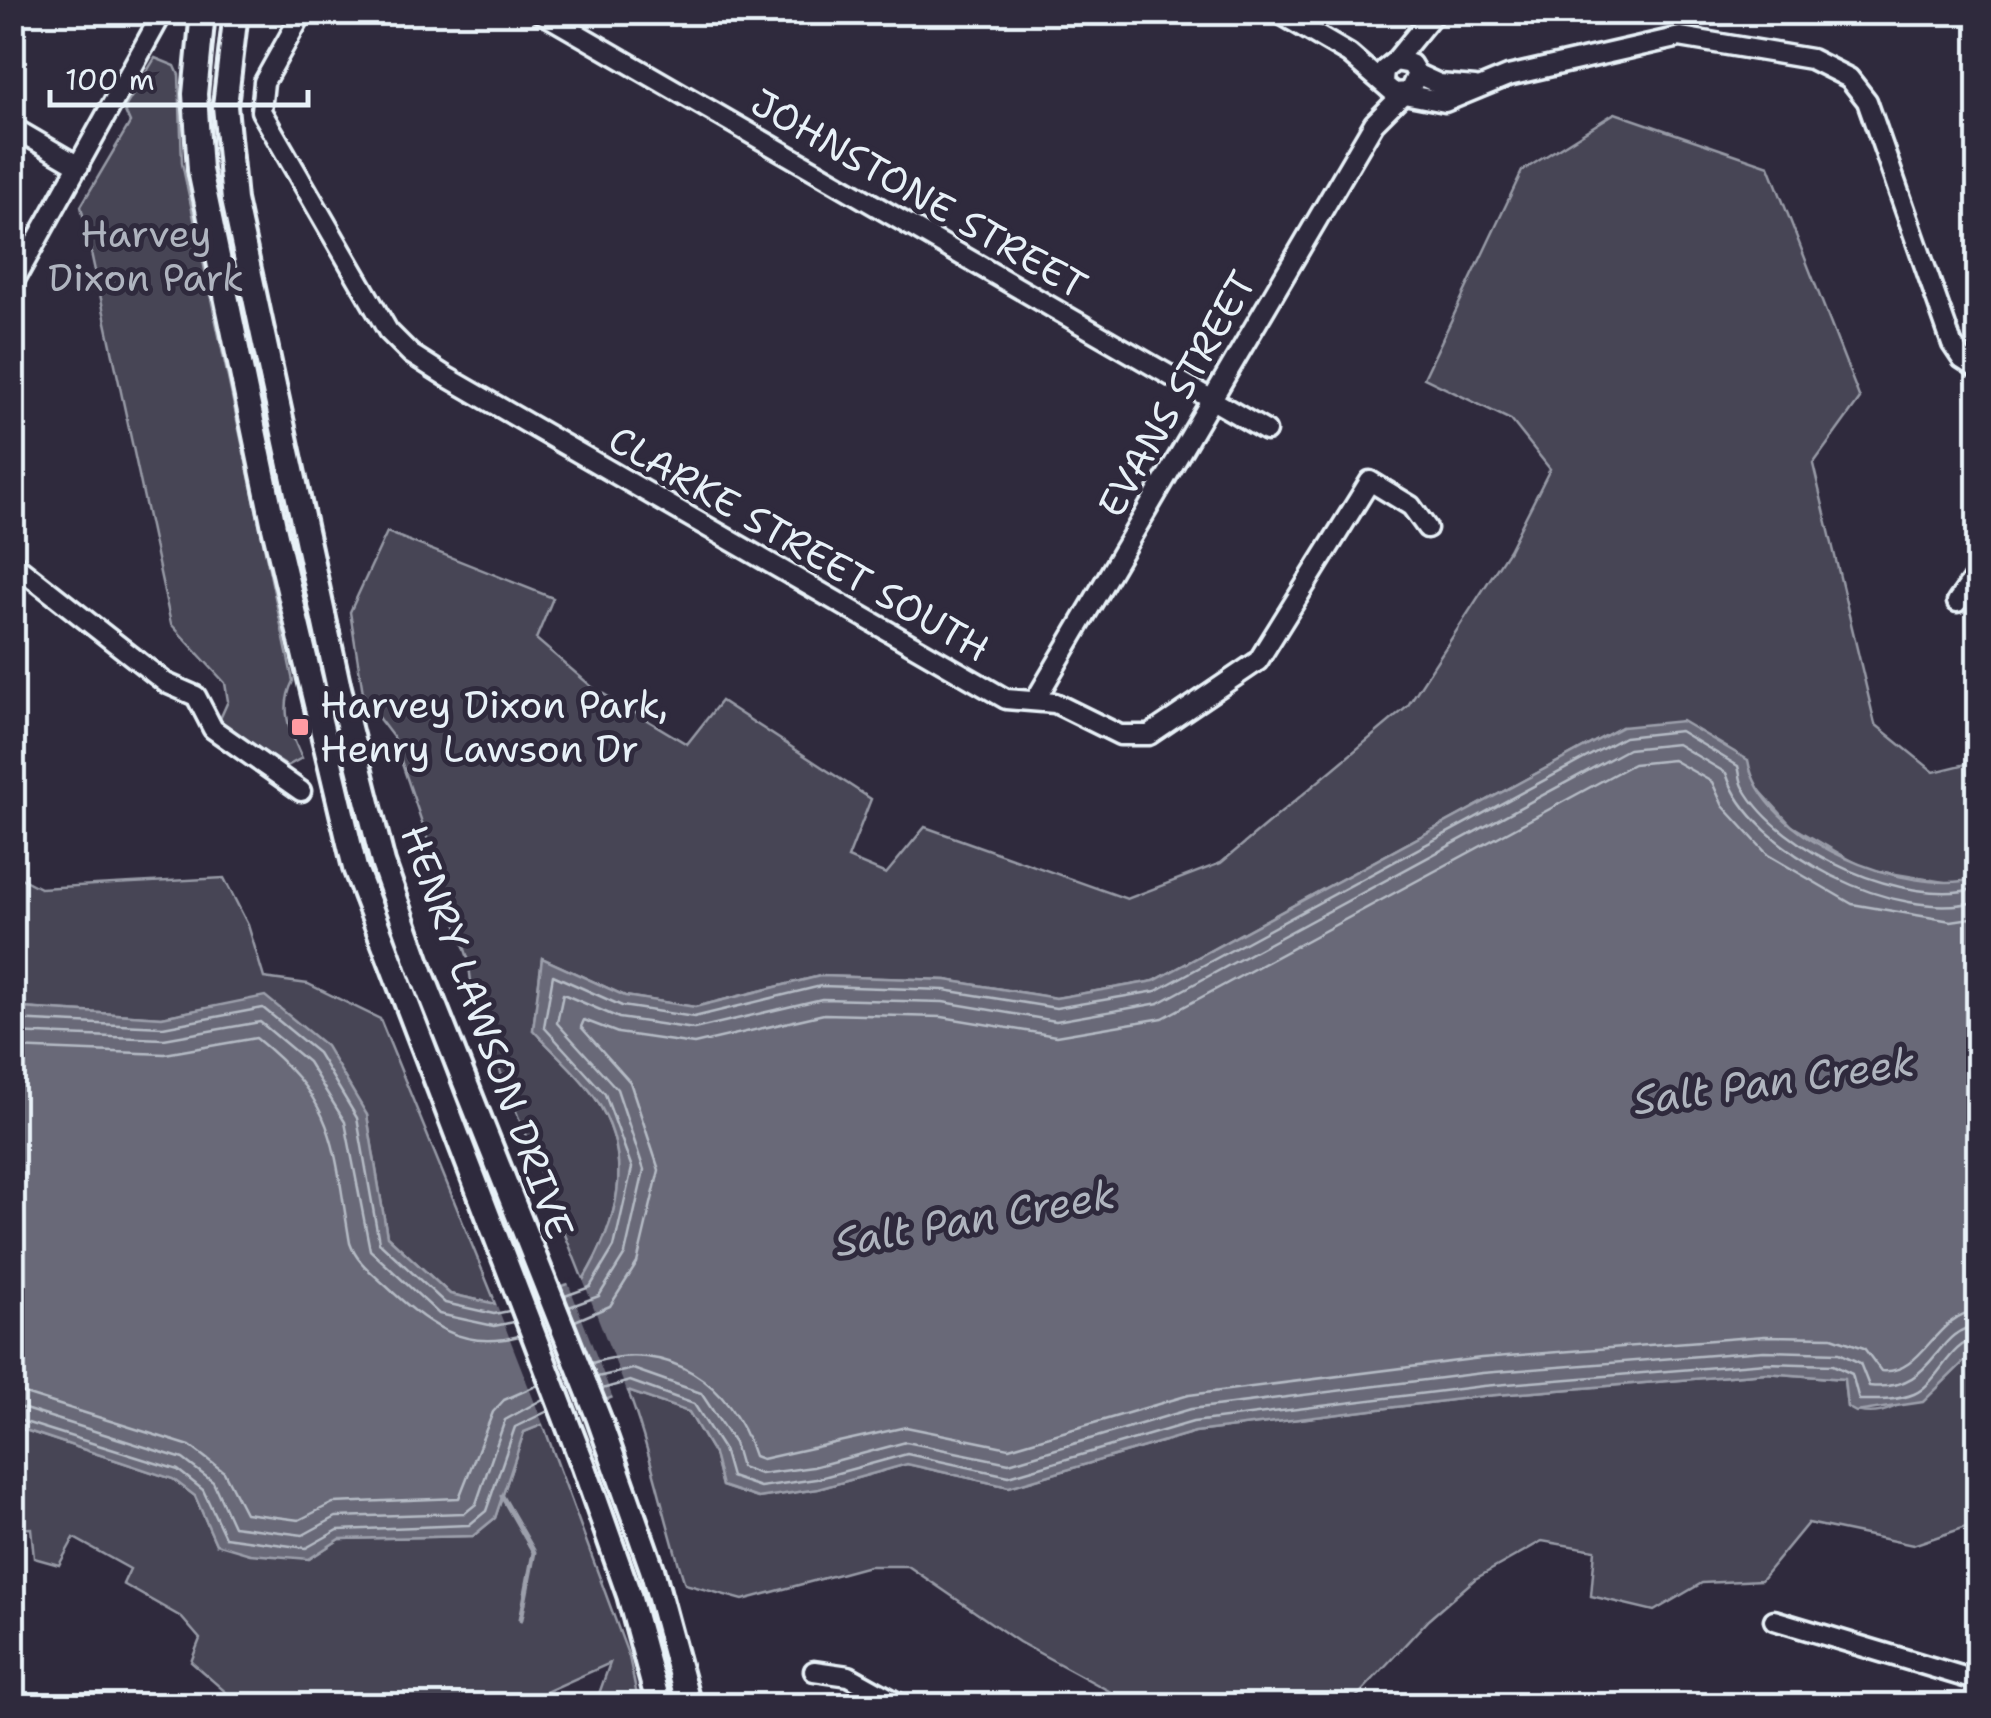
<svg xmlns="http://www.w3.org/2000/svg" width="1991" height="1718" font-family="'Shantell Sans',sans-serif">
<style>
.green{fill:#464455;stroke:#979aa6;stroke-width:2.5}
.water{fill:#696978;stroke:#9c9fab;stroke-width:2.5}
.pier{fill:#2f2a3d}
.lines{fill:none;stroke-linecap:round;stroke-linejoin:round}
.shore{stroke:#b5bbc5;stroke-width:2.5}
.stream{stroke:#9c9fab;stroke-width:5}
.minor-casing{stroke:#e8f1f8;stroke-width:25}
.major-casing{stroke:#e8f1f8;stroke-width:30}
.minor{stroke:#2f2a3d;stroke-width:18}
.major{stroke:#2f2a3d;stroke-width:22}
.poi-dot{fill:#ff9aa2;stroke:#2f2a3d;stroke-width:4}
.labels{text-anchor:middle;stroke-width:10;stroke-linejoin:round;paint-order:stroke}
.street-label{font-size:38px;fill:#e8f1f8;stroke:#2f2a3d}
.park-label{font-size:38px;fill:#afb4bf;stroke:#2f2a3d}
.poi-label{font-size:38px;fill:#e8f1f8;stroke:#2f2a3d;text-anchor:start}
.water-label{font-size:40px;font-style:italic;fill:#afb4be;stroke:#2f2a3d}
</style>
<rect width="100%" height="100%" fill="#2f2a3d"/>
<filter id="ink" filterUnits="userSpaceOnUse"><feTurbulence type="fractalNoise" baseFrequency=".01" numOctaves="2"/><feDisplacementMap in="SourceGraphic" scale="20" xChannelSelector="R" yChannelSelector="G"/><feConvolveMatrix kernelMatrix="1 2 1 2 8 2 1 2 1" color-interpolation-filters="sRGB"/></filter>
<g filter="url(#ink)">
<g class="green">
<path d="M155,58L175,66L179,75L182,163L293,681C279,709 290,732 302,758L287,766L232,732L220,719L228,701L225,683L171,624L81,206L130,123L124,109Z"/>
<path d="M1615,113L1769,166L1860,399L1813,464L1875,724L1934,772L1978,761V878L1956,884L1866,869L1792,826L1752,782L1622,727L1154,981L1056,998L946,980L820,976L695,1007L625,996L542,958L533,1030C553,1052 580,1074 596,1099C636,1160 617,1223 583,1280L474,1005L468,958L393,737L364,699L350,612L387,532L553,598L536,639L592,687L687,744L721,701L871,799L848,858L886,874L925,827L1127,899L1221,863L1407,707L1509,550L1550,469L1511,420L1424,378L1522,171Z"/>
<path d="M13,874L40,888L224,878L248,925L264,978L308,984L380,1019L496,1304L450,1294L387,1236L367,1115L265,997L162,1017L21,1008L13,1011Z"/>
<path d="M1978,1348V1523L1913,1545L1808,1523L1761,1580L1702,1583L1654,1611L1591,1596L1595,1550L1542,1541L1475,1579L1428,1620L1349,1705H1135L1019,1642L908,1566H869L743,1600L685,1584C664,1520 652,1454 628,1391L689,1412L714,1454L722,1486L758,1498L818,1489L907,1464L1009,1487L1195,1432L1484,1396L1766,1373L1844,1379L1847,1407C1898,1434 1939,1361 1978,1348Z"/>
<path d="M543,1424L629,1657L639,1705H595L610,1663L517,1705H233L235,1700L191,1662L200,1639L181,1617L123,1584L130,1569L74,1538L59,1565L34,1558L31,1528L13,1529V1426L173,1479L195,1496L216,1544L309,1559L340,1539L473,1536L495,1518L524,1432Z"/>
</g>
<path class="water" d="M1682,721L1748,760C1761,839 1907,898 1978,878V1348L1923,1402L1856,1412L1847,1407L1844,1379L1766,1373L1484,1396L1195,1432L1009,1487L907,1464L818,1489L758,1498L722,1486L714,1454L689,1412L628,1391L524,1432L495,1518L473,1536L340,1539L309,1559L250,1554L216,1544L195,1496L173,1479L13,1426L12,1011L21,1008L162,1017L265,996L326,1046L367,1115L387,1236L450,1294L496,1304L583,1280C617,1223 636,1160 596,1099C579,1074 553,1052 533,1030L542,958L625,996L695,1007L820,976L946,980L1056,998L1154,981L1622,727Z"/>
<g class="pier">
<path d="M581,1275L629,1397L614,1401L567,1280Z"/>
<path d="M560,1282L607,1403L545,1429L494,1298Z"/>
</g>
<g class="lines">
<g class="shore">
<path d="M12,1020L163,1027L263,1008L318,1053L357,1118L379,1242L445,1303L494,1314L509,1311"/>
<path d="M12,1033L164,1039L260,1022L308,1062L345,1122L370,1250L439,1314L494,1326L514,1322"/>
<path d="M12,1048L165,1054L256,1038C338,1104 333,1145 350,1243C356,1261 371,1272 385,1285C425,1322 461,1352 519,1336"/>
<path d="M565,1296L590,1287L614,1247L632,1168L605,1094L544,1027L553,975L622,1006L694,1017L821,986L944,990L1056,1008L1156,991L1624,737L1680,731L1738,766C1740,772 1740,782 1744,788C1780,853 1907,908 1978,888"/>
<path d="M569,1307L599,1296L625,1254L644,1170L617,1089L557,1023L563,994L619,1018L694,1029L822,999L943,1002L1056,1021L1159,1003L1628,749L1677,744L1726,773C1752,854 1899,924 1978,901"/>
<path d="M575,1321L610,1306L637,1263L659,1170L630,1082L581,1027L584,1020L618,1033L694,1044L824,1014L942,1017L1056,1036L1163,1018L1633,764L1673,760L1712,782L1723,806L1768,855L1852,904L1951,921L1978,917"/>
<path d="M592,1363C667,1339 731,1382 754,1456L762,1459L906,1427L1009,1448L1189,1395L1481,1358L1765,1336L1832,1337L1864,1348L1881,1371C1923,1376 1935,1313 1978,1311"/>
<path d="M597,1377L633,1369L701,1393L734,1443L741,1467L760,1474L813,1467L906,1442L1009,1463L1191,1409L1482,1373L1764,1351L1839,1353L1860,1363L1869,1386C1937,1393 1932,1329 1978,1326"/>
<path d="M602,1389L630,1381L694,1404L723,1449L731,1477L760,1487L816,1479L907,1454L1009,1476L1193,1422L1483,1386L1766,1363L1833,1365L1852,1374L1859,1400C1876,1400 1897,1401 1914,1394C1938,1384 1950,1341 1978,1339"/>
<path d="M12,1390L190,1446L224,1472L245,1513L299,1520L333,1503L459,1498L493,1412L504,1400L538,1385"/>
<path d="M12,1405L183,1459L213,1482L233,1526L303,1535L336,1517L465,1513L476,1504L505,1420L543,1399"/>
<path d="M12,1418L178,1470L203,1490L225,1537L306,1548L338,1530L469,1525L486,1511L515,1427L548,1411"/>
</g>
<path class="stream" d="M502,1496L534,1552L521,1619"/>
<defs>
<g id="minor">
<path d="M303,12L264,82L261,111L388,331L411,354L447,377L1006,699L1055,703L1120,735H1149L1258,661L1370,481L1411,506L1427,528"/>
<path d="M540,12L1266,431"/>
<path d="M1277,12L1349,54L1394,93L1409,92L1417,74L1411,64L1395,61L1384,70L1383,81"/>
<path d="M1395,61L1435,12"/>
<path d="M1417,74L1439,84L1475,87"/>
<path d="M1404,94L1445,102L1508,76L1680,37L1811,59L1849,78L1867,101L1952,344L1962,359L1978,369"/>
<path d="M12,127L79,166"/>
<path d="M12,285L163,12"/>
<path d="M12,562L166,683L196,696L213,729L301,791"/>
<path d="M1957,602L1978,572"/>
<path d="M1036,699L1374,123L1403,94"/>
<path d="M1774,1620L1978,1681"/>
<path d="M814,1671L849,1676L903,1706"/>
</g>
<g id="major">
<path d="M203,12L195,94L200,170L274,527L355,868L584,1467L629,1595L659,1706"/>
<path d="M236,12L225,106L234,200L338,684L383,863L422,974L599,1419L652,1569L689,1706"/>
</g>
</defs>
<use href="#minor" class="minor-casing"/>
<use href="#major" class="major-casing"/>
<use href="#minor" class="minor"/>
<use href="#major" class="major"/>
</g>
</g>
<rect class="poi-dot" x="290" y="717" width="20" height="20" rx="5"/>
<g class="labels">
<g class="street-label">
<text transform="translate(919 194) rotate(30)" y="13">JOHNSTONE STREET</text>
<text transform="translate(1177 394) rotate(-60)" y="13">EVANS STREET</text>
<text transform="translate(799 544) rotate(30)" y="13">CLARKE STREET SOUTH</text>
<text transform="translate(487 1032) rotate(70)" y="13">HENRY LAWSON DRIVE</text>
</g>
<g class="park-label">
<text x="146" y="247">Harvey<tspan x="146" dy="44">Dixon Park</tspan></text>
</g>
<g class="poi-label">
<text x="320" y="718">Harvey Dixon Park,<tspan x="320" dy="44">Henry Lawson Dr</tspan></text>
</g>
<g class="water-label">
<text transform="translate(1774 1081) rotate(-8)" y="14">Salt Pan Creek</text>
<text transform="translate(975 1218) rotate(-10)" y="14">Salt Pan Creek</text>
</g>
</g>
<rect width="1991" height="1718" fill="none" stroke="#2f2a3d" stroke-width="50"/>
<rect x="25" y="25" width="1941" height="1668" fill="none" stroke="#e8f1f8" stroke-width="4" filter="url(#ink)"/>
<path d="M50 90v15h258v-15" fill="none" stroke="#e8f1f8" stroke-width="5"/>
<text x="65" y="90" font-size="30" fill="#e8f1f8" stroke="#2f2a3d" stroke-width="8" paint-order="stroke">100 m</text>
</svg>
